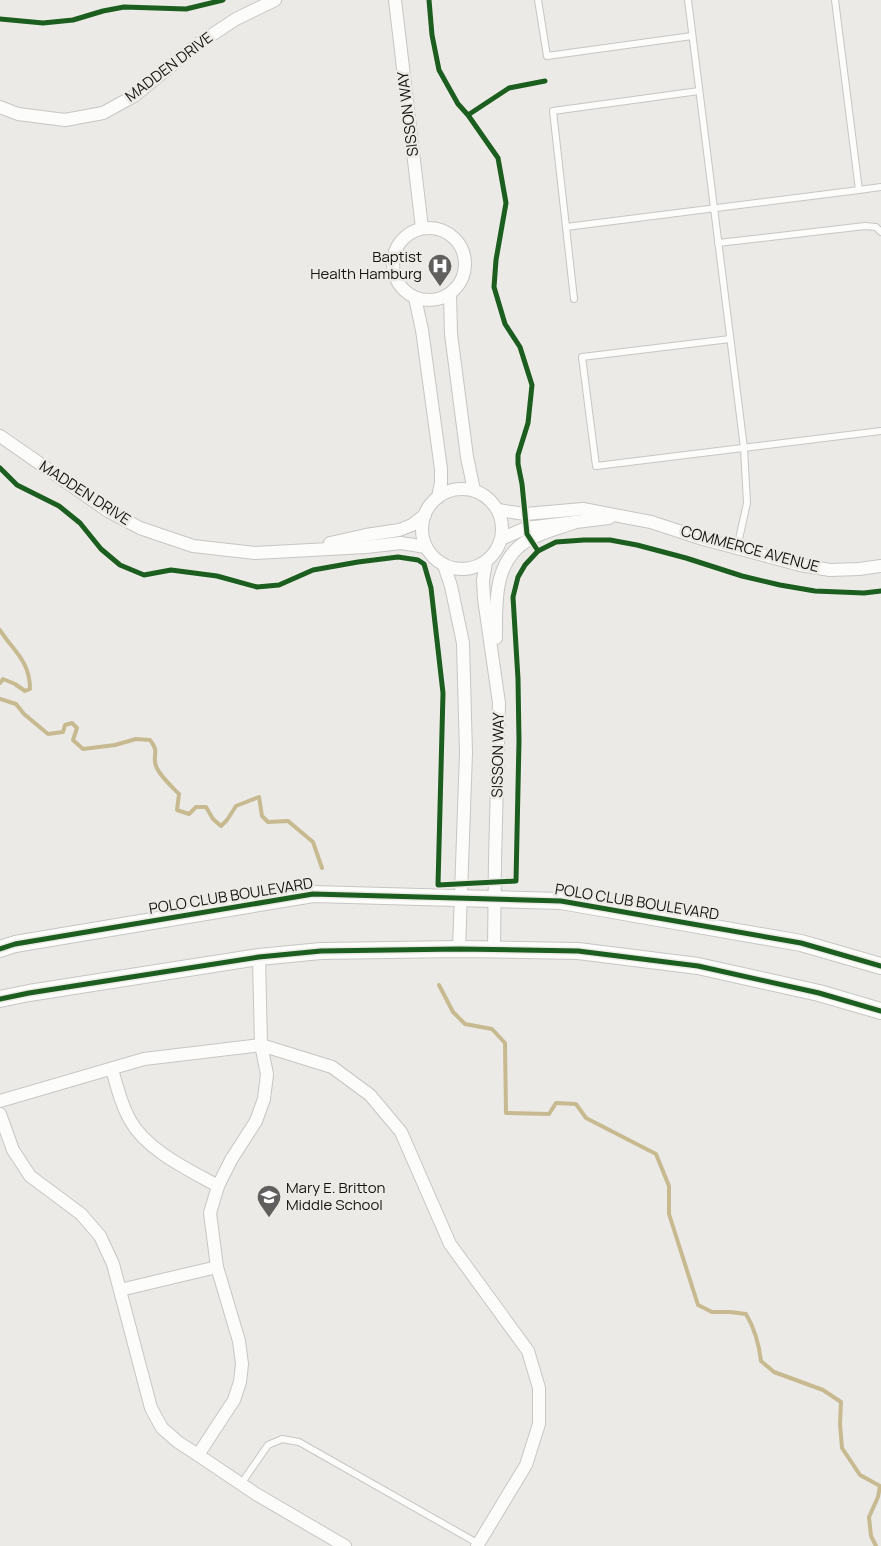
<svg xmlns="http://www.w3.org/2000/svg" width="881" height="1546" font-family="Manrope,sans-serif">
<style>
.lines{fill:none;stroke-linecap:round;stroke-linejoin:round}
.stream{stroke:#c7ba90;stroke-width:4}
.service-casing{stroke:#c7c6c4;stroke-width:8}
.minor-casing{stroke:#c7c6c4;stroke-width:14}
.tertiary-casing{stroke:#c7c6c4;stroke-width:18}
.service{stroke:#fcfcfb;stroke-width:6}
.minor{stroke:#fcfcfb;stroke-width:12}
.tertiary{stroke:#fcfcfb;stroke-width:16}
.cycleway-casing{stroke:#edebe5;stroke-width:8}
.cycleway{stroke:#1b5e20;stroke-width:5}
.labels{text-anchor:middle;stroke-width:5;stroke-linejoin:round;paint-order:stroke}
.street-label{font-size:15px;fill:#151412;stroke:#edebe5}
.poi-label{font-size:15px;fill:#151412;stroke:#edebe5;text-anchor:end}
</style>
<rect width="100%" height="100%" fill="#ebeae7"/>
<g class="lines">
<g class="stream">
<path d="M0,630C14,652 30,661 30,689L25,691L15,684L3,679L0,683"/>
<path d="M0,699L16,704L24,714L48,734L63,732L65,725L72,723L77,728L73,740L83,749L115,745L136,739L150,740C160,752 152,755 156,766C159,775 172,787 179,794L177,810L189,814L196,807H206L213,819L221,826L227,820L236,806L259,797L262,816L268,822L288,821L313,842L322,868"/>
<path d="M439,985L453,1012L465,1024L492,1029L505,1043L506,1113L549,1114L556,1103L576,1104L586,1118L656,1154L669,1186V1214L698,1305L712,1312H730L746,1314C755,1329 759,1344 761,1361L774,1372L823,1390L841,1402L840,1424L842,1448L860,1475L880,1486L878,1497L869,1517L871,1536L876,1546"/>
</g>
<defs>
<g id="service">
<path d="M538,0L547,56L692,36"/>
<path d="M688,0L744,448L747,503L737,548"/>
<path d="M859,190L881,187"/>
<path d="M566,227L553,111L699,91"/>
<path d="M718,243L865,226L876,227L881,232"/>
<path d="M574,299L566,227L859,190L835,0"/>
<path d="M730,339L582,357L596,466L881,431"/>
<path d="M241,1484L268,1445L282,1439L299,1442L479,1544"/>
</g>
<g id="minor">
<path d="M395,0L422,228"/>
<path d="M0,107L18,114L65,120L103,113L134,96L198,44L236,19L275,0"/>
<circle cx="429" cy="264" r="36"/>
<path d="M450,294L451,334L467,457L474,490"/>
<path d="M415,298L422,330L441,469V483L438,497"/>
<path d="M0,436L108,511L140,528L193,546L255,553L366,547L401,543L426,547"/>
<circle cx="462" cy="529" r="40"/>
<path d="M498,510L525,514L583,509L651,522L703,539L800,565L830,570L859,569L881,566"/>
<path d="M501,539L526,528L609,518"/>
<path d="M330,543L366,535L399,530L412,525L425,515"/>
<path d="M486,562L483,580L484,599L499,703L495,860L494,950"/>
<path d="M444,565L451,586L463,643L466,753L459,949"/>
<path d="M496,638C496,602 493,559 530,539C543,532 559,528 573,523"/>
<path d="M112,1069C117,1087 121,1104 130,1120C146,1150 189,1170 218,1186"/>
<path d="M0,1101L144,1059L261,1045L332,1067L370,1095L401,1132L450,1244L528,1351L539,1388V1424L526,1465L477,1546"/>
<path d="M0,1114L13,1150L30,1176L81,1214L100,1236L113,1264L151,1408L162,1428L178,1442L198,1455L234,1400L240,1382L242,1364L239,1341L217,1267L210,1213L218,1186L231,1160L256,1121L264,1099L267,1074L261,1045L259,957"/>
<path d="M120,1290L217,1267"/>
<path d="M198,1455L256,1494L345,1546"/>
</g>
<g id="tertiary">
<path d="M0,949L15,944L313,894L561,901L801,943L881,966"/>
<path d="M0,999L29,993L259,957L321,951L459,949L578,951L698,966L819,993L881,1011"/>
</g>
</defs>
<use href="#service" class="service-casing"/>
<use href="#minor" class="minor-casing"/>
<use href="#tertiary" class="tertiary-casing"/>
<use href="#service" class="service"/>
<use href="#minor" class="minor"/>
<use href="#tertiary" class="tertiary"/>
<defs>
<g id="cycleway">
<path d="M429,0L432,35L439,70L458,104L468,115L498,158L506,203L496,260L494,287L505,324L520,347L532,385L528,423L518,455V464L522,484L527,534L538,551"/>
<path d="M0,19L43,23L73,20L103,11L124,7L186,9L223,0"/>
<path d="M468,115L509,88L545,81"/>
<path d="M0,468L17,485L59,506L80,523L101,549L120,565L144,575L171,570L217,576L257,587L279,585L313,570L358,562L398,557L418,560L424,564L431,588L443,693L438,885L516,881L519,741L518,679L513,597L518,577L525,565L538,551L556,542L584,540H610L637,545L686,558L742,576L780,585L815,591L864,593L881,591"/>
<path d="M0,949L15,944L313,894L561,901L801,943L881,966"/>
<path d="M0,999L29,993L259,957L321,951L459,949L578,951L698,966L819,993L881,1011"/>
</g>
</defs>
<use href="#cycleway" class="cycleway-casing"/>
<use href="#cycleway" class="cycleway"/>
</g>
<defs>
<symbol id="hospital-pin" viewBox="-11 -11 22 30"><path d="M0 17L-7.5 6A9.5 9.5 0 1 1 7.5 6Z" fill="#605f5d" stroke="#edebe5"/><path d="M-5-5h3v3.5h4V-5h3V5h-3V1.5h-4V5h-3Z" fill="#fff"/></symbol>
<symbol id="school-pin" viewBox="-11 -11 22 30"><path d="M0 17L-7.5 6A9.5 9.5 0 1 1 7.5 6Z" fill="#605f5d" stroke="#edebe5"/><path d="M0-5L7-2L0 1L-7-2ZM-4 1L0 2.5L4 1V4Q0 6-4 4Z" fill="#fff"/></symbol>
</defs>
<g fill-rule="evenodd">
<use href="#hospital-pin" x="426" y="252" width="28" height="38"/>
<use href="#school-pin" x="255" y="1183" width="28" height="38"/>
</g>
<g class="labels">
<g class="street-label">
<text transform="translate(169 67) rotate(-37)" y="5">MADDEN DRIVE</text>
<text transform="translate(408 114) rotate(-97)" y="5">SISSON WAY</text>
<text transform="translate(85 493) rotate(33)" y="5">MADDEN DRIVE</text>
<text transform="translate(750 549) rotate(15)" y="5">COMMERCE AVENUE</text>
<text transform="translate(498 755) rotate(-89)" y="5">SISSON WAY</text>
<text transform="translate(231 896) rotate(-9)" y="5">POLO CLUB BOULEVARD</text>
<text transform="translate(637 902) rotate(9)" y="5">POLO CLUB BOULEVARD</text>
</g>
<g class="poi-label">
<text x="422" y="262">Baptist<tspan x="422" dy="17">Health Hamburg</tspan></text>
<text x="286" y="1193" text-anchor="start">Mary E. Britton<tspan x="286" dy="17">Middle School</tspan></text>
</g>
</g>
</svg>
